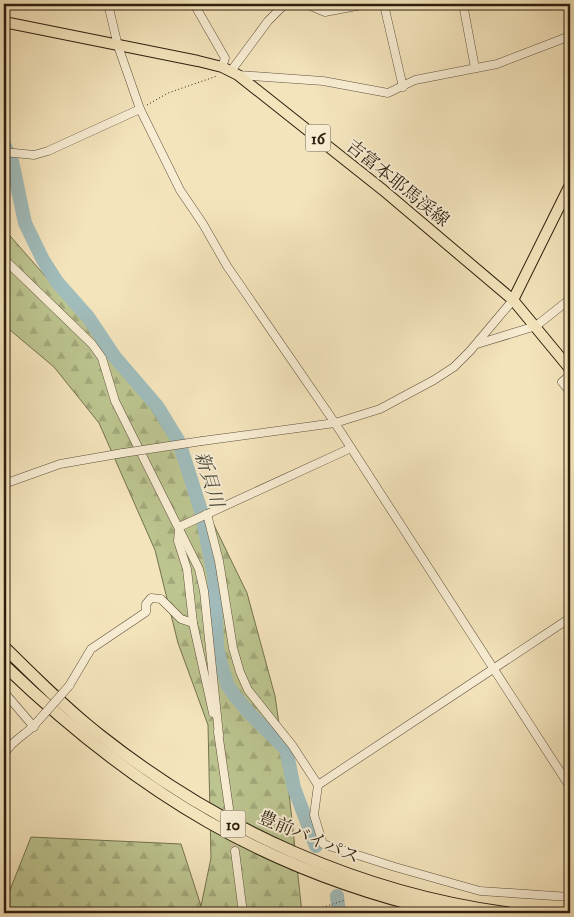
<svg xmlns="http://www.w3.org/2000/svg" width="574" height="917" font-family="'IM FELL DW Pica','Noto Serif JP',serif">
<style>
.forest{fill:url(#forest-firs);stroke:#74724e}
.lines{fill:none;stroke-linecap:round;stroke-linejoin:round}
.river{stroke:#a0bcbb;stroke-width:14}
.minor-tunnel{stroke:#ccbd99;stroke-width:8;stroke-dasharray:8 4;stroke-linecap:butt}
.minor-casing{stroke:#5e5039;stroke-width:9}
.major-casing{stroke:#2c1f0d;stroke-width:12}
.highway-casing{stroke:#2c1f0d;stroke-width:13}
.path{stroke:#2c1f0d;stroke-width:1;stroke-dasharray:1 2.5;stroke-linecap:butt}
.minor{stroke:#f8edd3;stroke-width:8}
.major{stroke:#f4e4bc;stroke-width:10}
.highway{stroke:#f4e4bc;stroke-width:11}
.minor-bridge-casing{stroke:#5e5039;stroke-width:9;stroke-linecap:butt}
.minor-bridge{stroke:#f8edd3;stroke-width:8}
.labels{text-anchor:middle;stroke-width:4;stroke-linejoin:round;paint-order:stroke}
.shield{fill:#f8edd3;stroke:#695d48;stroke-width:1}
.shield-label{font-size:16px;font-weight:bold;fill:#2c1f0d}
.street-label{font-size:18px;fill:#2c1f0d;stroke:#f8edd3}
.water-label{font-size:19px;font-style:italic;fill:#4f4e41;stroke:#f8edd3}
</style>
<defs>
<pattern id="forest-firs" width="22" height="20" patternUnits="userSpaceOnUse" patternTransform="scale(1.25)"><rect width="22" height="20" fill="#bcc48f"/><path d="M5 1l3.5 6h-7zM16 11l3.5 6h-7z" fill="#a2a87a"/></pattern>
</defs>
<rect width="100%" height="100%" fill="#f4e4bc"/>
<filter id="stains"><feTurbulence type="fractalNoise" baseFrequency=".004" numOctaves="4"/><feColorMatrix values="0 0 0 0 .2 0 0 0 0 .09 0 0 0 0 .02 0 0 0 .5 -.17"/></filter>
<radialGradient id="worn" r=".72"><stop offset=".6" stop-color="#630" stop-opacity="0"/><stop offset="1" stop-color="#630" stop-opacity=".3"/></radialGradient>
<path class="forest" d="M4,229L124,366L180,455L247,593L275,696L289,793L302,913H4V905L31,837L181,844L201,906L211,858L208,725L178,643L155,550L99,423L54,367L4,325Z"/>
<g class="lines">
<g class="river">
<path d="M4,145L12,161L25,223L43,260L57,282L88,317L114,356L157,406L179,442L201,511L214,575L217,646L220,661L228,686L235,696L250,714L286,749L294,788L316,846"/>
<path d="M337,896L339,913"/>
</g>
<path class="minor-tunnel" d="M229,808L235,851"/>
<defs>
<g id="minor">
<path d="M108,4L118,46L140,109L180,190L203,224L227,266L335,423L570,787"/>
<path d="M194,4L225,58L222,67"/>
<path d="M306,4L325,12L367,4"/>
<path d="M381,4L384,5L403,87"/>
<path d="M463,4L475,68"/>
<path d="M231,71L268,21L285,4"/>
<path d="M238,75L323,81L388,93L415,80L497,64L570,36"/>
<path d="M4,152L34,155L48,151L140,109"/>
<path d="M4,259L92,344L102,358L115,401L199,569L204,591L219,735"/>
<path d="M477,344L536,326L570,299"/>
<path d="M570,375L562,382L570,392"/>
<path d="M202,441L335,423L380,409L434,380L454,367L470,351L513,300"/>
<path d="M4,484L60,464L123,453"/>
<path d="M207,514L219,561L233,648L240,672L248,690L292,745L318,785L314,815L323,844L395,867L480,891L570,897"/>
<path d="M179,527L351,448"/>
<path d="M179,529L178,541L187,569L193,623L213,713"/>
<path d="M69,686L91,649L146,612V604L151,598L161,599L181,619L193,623"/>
<path d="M4,692L34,727"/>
<path d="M218,732L229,808"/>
<path d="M4,754C14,738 28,734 38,721"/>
<path d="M318,785L570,618"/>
<path d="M235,851L243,913"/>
</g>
<g id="major">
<path d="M4,22L198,61L222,67L238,75L383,190L513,300L570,369"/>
<path d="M513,300L570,185"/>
</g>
<g id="highway">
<path d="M4,647C35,677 66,709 101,736C219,829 359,893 508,913"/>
<path d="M4,665C136,792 267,873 448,913"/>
</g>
</defs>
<use href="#minor" class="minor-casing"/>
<use href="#major" class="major-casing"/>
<use href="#highway" class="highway-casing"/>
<g class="path">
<path d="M147,105L168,93L217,76"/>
<path d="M306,913L345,900"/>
</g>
<use href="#minor" class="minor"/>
<use href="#major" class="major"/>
<use href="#highway" class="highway"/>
<defs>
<g id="minor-bridge">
<path d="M123,453L202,441"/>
<path d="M38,721L69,686"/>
</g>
</defs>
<use href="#minor-bridge" class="minor-bridge-casing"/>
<use href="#minor-bridge" class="minor-bridge"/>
</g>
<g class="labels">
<g class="shield">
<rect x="305.5" y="124.5" width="25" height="27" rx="4"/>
<rect x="220.5" y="810.5" width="25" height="27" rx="4"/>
</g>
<g class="shield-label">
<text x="318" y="144">16</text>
<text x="233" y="830">10</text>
</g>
<g class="street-label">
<text transform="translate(398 183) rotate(39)" y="6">吉富本耶馬渓線</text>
<text transform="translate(309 837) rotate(23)" y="6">豊前バイパス</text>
</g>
<g class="water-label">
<text transform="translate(210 479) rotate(73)" y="7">新貝川</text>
</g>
</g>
<rect width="574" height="917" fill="none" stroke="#f4e4bc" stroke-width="20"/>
<rect x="5" y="5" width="564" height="907" fill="none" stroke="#2c1f0d" stroke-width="2.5"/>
<rect x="10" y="10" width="554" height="897" fill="none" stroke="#2c1f0d"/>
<rect width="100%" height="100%" filter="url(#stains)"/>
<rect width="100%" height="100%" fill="url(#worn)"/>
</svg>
